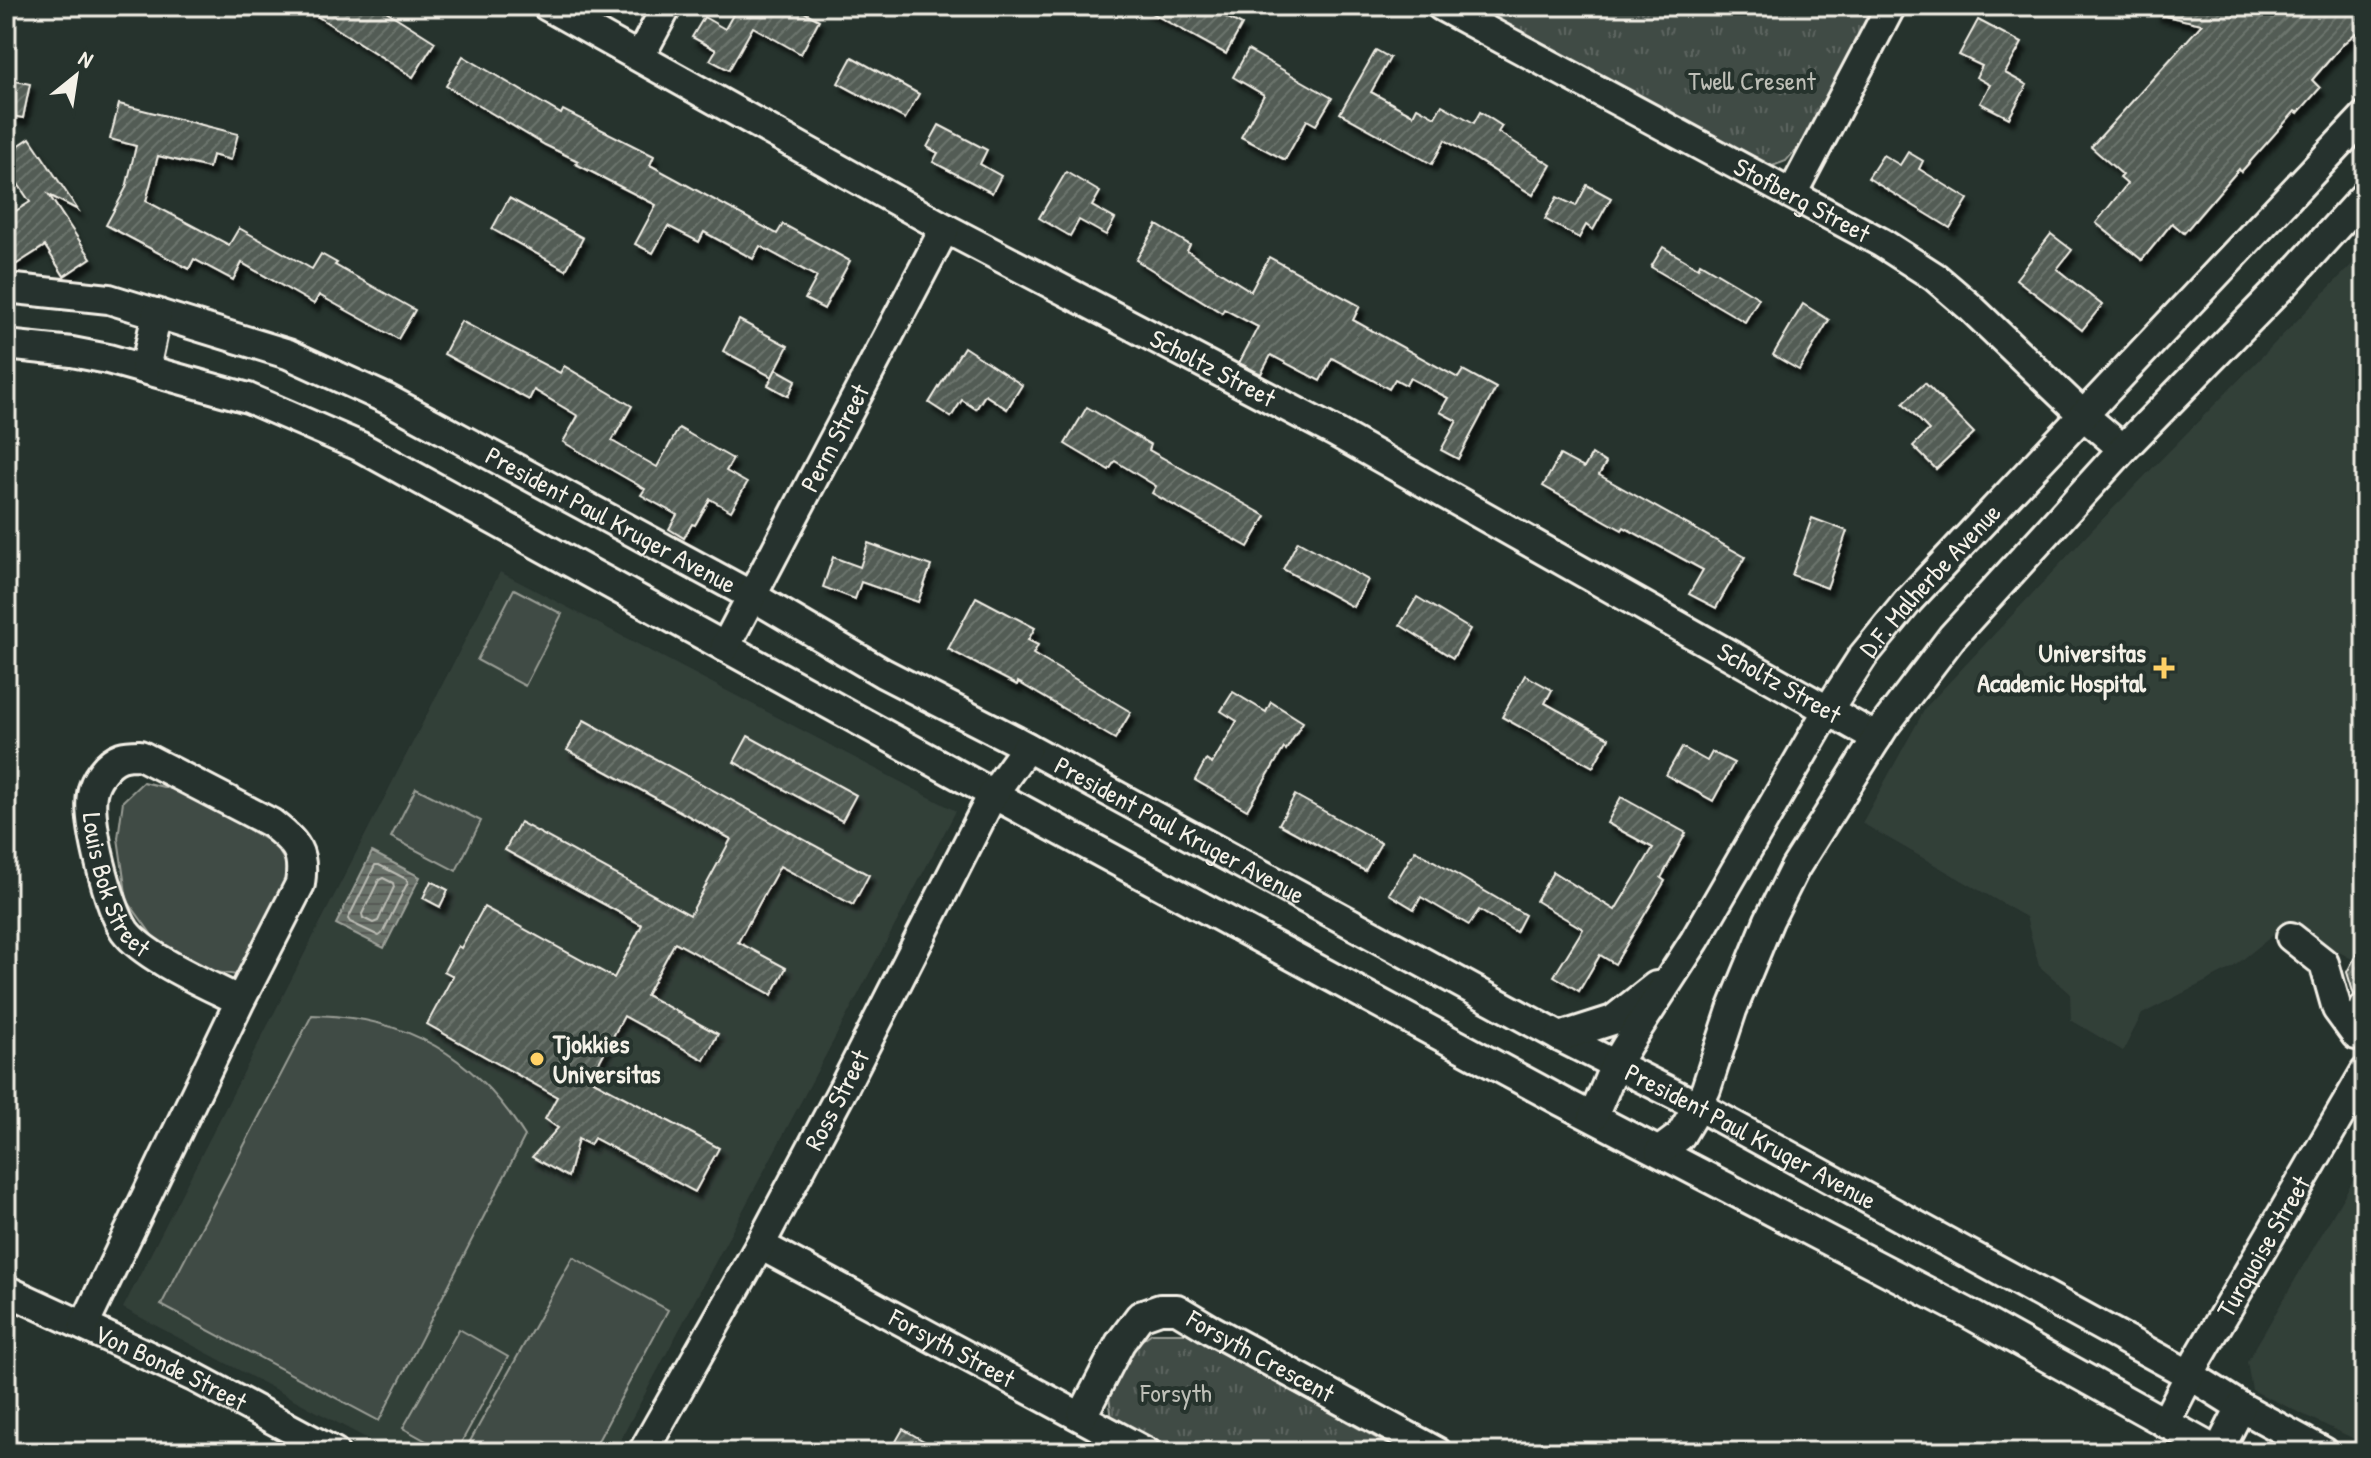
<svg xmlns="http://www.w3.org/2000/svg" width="2371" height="1458" font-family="'Patrick Hand',sans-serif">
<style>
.built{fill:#333f39}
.grass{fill:#414b45;stroke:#9a9e96;stroke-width:2}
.park{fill:url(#park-tufts);stroke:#9a9e96;stroke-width:2}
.water{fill:url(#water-rules);stroke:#9fa39b;stroke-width:2}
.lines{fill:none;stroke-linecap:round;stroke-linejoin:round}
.shore{stroke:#bcbdb5;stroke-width:2}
.building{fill:url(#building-hatch);stroke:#f4f1e8;stroke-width:2;filter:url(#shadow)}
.minor-casing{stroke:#f4f1e8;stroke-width:34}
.minor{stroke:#26332d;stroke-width:28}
.poi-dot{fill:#ffd166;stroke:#26332d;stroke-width:3}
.labels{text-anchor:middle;stroke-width:8;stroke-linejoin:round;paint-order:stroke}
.park-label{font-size:26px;fill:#bebfb7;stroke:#26332d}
.street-label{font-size:26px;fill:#f4f1e8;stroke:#26332d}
.poi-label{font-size:26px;font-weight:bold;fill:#f4f1e8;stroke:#26332d;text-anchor:end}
</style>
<defs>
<pattern id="park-tufts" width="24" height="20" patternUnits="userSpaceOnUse" patternTransform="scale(2)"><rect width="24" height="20" fill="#414b45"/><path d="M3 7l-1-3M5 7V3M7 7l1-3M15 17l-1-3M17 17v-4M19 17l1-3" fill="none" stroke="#5d6560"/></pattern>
<pattern id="water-rules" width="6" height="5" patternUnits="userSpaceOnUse" patternTransform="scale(2)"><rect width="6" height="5" fill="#676f68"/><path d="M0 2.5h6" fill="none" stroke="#565a55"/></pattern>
<pattern id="building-hatch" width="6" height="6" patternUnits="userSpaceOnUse" patternTransform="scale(2)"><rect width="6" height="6" fill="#525c55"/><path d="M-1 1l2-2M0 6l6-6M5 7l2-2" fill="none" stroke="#6c746d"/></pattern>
<filter id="shadow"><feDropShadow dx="4.5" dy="7" stdDeviation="2" flood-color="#0009"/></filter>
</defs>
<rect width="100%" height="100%" fill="#26332d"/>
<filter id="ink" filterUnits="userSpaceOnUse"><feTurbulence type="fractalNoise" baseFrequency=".0125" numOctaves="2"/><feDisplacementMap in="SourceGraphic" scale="16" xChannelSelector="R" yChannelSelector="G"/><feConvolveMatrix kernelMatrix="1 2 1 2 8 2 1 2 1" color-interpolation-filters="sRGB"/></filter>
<g filter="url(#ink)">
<g class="built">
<path d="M2365,251V966L2287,924L2232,968L2142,1014L2123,1051L2071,1020L2070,993L2039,966L2026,917L1862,823L1926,707L2092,530Z"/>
<path d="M500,572L956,811L614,1452H392L123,1308Z"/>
<path d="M2365,1160V1444L2252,1390L2247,1362Z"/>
</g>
<g class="grass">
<path d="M514,589L562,614L525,686L477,660Z"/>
<path d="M143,782L184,792L275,845L292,873L276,914L237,975L201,970L157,942L127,900L118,838L123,801Z"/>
<path d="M416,788L481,821L456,871L391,837Z"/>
<path d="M312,1015C406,1016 475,1056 525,1136L379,1421L161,1305Z"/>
<path d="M573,1257L668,1310L592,1452H464Z"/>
<path d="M459,1329L508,1357L456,1452H446L403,1428Z"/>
</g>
<g class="park">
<path d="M1450,6H1873L1808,136L1786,161L1762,170Z"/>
<path d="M1152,1333H1187L1401,1452H1161L1123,1431L1112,1420L1109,1396L1131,1348Z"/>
</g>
<path class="water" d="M372,852L420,877L384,948L336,924Z"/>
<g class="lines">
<g class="shore">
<path d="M375,865H379L406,879L408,882L382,934L379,936L350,922L348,919Z"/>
<path d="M383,878L393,883L394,887L378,921L373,923L363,918L362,914L379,880Z"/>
</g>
</g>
<g class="building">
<path d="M301,6H378L435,42L413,77Z"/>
<path d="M738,6H793L819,20L801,54L753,27L729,70L710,60L716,50L692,37L704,17L725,29Z"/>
<path d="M1139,6H1205L1242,25L1226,54Z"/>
<path d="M2157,6H2365V40L2356,33L2344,43L2312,80L2320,88L2298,113L2295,111L2241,172L2239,169L2184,233L2172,223L2142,260L2096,223L2127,184L2120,178L2123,175L2091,147L2202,24L2156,14Z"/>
<path d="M1978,20L2022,43L2005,73L2027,85L2009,118L1980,103L1990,85L1976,77L1982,66L1959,55Z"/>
<path d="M1248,50L1332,98L1316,125L1307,120L1285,160L1241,137L1264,95L1233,77Z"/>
<path d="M1376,50L1390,58L1371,92L1413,115L1417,107L1435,117L1442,105L1474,123L1480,112L1502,126L1498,132L1551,165L1533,195L1445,140L1432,164L1340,113Z"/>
<path d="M463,56L561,114L563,110L654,156L650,165L777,234L783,224L850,261L824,309L805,299L817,277L760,246L753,259L704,232L699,242L668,226L653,253L635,244L656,205L576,164L578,161L545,145L446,86Z"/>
<path d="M852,57L919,94L905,119L838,83Z"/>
<path d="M6,79L30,84L23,118L6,115Z"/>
<path d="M119,104L238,134L231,160L212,155L209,168L158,156L146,201L229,245L239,228L312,269L321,254L337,263L335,265L415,310L398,339L319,295L314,304L242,263L233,280L194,259L189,269L106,225L126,188L136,146L110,139Z"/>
<path d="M939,125L987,150L980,164L1001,176L992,193L933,162L938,153L927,147Z"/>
<path d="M30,138L78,210L49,195L91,258L64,276L45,246L6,271V217L30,202L6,166V154Z"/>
<path d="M1908,152L1923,161L1919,169L1968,199L1950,228L1868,178L1883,155L1900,165Z"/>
<path d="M1066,172L1100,192L1092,206L1115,219L1106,235L1079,220L1070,236L1039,218Z"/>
<path d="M1587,185L1611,198L1593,230L1586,225L1579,238L1545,219L1557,197L1576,206Z"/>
<path d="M509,198L583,238L566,270L492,229Z"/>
<path d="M1157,225L1190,245L1187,251L1251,291L1269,257L1360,306L1353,320L1458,378L1463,370L1496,388L1458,459L1441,450L1457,421L1440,412L1448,398L1410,378L1406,385L1395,379L1389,389L1332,358L1320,381L1271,355L1261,374L1239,363L1258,327L1224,309L1222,313L1136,260Z"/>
<path d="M2051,234L2072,250L2057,269L2102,305L2082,330L2016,279Z"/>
<path d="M1663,247L1698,268L1700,263L1759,298L1745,322L1651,267Z"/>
<path d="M1803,304L1829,320L1799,370L1773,355Z"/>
<path d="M739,320L788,346L772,377L723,351Z"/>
<path d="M461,321L560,373L564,366L632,406L612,441L657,467L679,428L733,459L726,471L747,483L731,511L710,499L695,525L692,524L684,538L669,529L677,515L641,495L645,489L563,442L578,416L534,390L529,400L444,354Z"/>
<path d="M964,347L1022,385L1007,409L985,395L976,409L962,400L951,417L929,403Z"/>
<path d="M776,369L796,380L788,396L768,385Z"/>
<path d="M1925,383L1974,433L1936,469L1913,446L1929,430L1903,403Z"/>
<path d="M1087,407L1151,445L1149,450L1266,516L1248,547L1152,493L1156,486L1115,461L1109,470L1065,444Z"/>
<path d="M1592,454L1606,463L1599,475L1745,557L1716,608L1689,594L1703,570L1624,527L1622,530L1543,486L1560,455L1584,468Z"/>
<path d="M1812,518L1847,531L1827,588L1792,575Z"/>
<path d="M1298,541L1368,580L1353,607L1283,569Z"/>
<path d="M868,543L931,566L918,602L861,582L855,599L823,587L833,557L860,567Z"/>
<path d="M976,597L1035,628L1028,640L1038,645L1033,654L1131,712L1115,739L1018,682L1017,685L948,649Z"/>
<path d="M1417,597L1470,629L1453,658L1400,625Z"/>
<path d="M1525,675L1552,690L1545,703L1609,738L1593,767L1502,717Z"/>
<path d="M1233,692L1266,712L1271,702L1303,722L1286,750L1284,748L1247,810L1195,780L1206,760L1212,764L1237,721L1221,711Z"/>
<path d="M584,720L869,875L853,905L780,866L738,942L786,968L772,995L675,942L646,995L718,1034L704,1060L624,1016L590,1079L719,1148L695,1192L594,1138L590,1145L578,1139L568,1177L532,1157L558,1128L545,1119L557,1097L427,1024L453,976L444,971L458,946L461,948L484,907L614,978L642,925L505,850L520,822L690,915L731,839L567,750Z"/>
<path d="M748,736L856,795L842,821L734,762Z"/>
<path d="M1682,747L1707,761L1712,752L1734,763L1713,801L1666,775Z"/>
<path d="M1295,795L1381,843L1365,871L1279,824Z"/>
<path d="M1621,797L1686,833L1661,878L1665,881L1615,964L1600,955L1579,991L1554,976L1583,929L1536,901L1553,872L1615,910L1653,848L1607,823Z"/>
<path d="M1415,850L1525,915L1516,932L1479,910L1469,925L1421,897L1414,909L1389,894Z"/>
<path d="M431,881L448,890L440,907L423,898Z"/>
<path d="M2365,938V990L2354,995L2347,972Z"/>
<path d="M903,1429L943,1452H890Z"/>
</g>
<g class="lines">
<defs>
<g id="minor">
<path id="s1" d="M547,6L945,228L1335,432L1877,738"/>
<path id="s2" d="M1441,6L1882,243L1935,277L1970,307L2083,415L2123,449"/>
<path d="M640,56L667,6"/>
<path d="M1792,194L1891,6"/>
<path id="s3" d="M6,288L109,299L288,354L387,399L752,596L883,673L1016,741L1560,1037L1698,1106L2190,1375L2241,1407L2324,1452"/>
<path d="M6,345L72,352L108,359L248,398L359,446L993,794L1561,1101L1966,1312L2218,1452"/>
<path d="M145,369L157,313"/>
<path id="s4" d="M725,647L945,228"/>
<path d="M2291,937L2324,963L2337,1009L2356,1035L2365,1007"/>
<path d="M1560,1037L1613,1020L1656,986"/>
<path id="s5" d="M1593,1117L1615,1065L1627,1045L1695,940L1828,710L1863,656L1909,600L2365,116"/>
<path d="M1660,1151L1680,1136L1698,1106L1706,1089L1732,1010L1769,920L1795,868L1885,725L1952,637L2123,449L2287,281L2365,195"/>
<path id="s6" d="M760,1245L1146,1452"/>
<path id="s7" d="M6,1290L194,1377L334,1452"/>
<path id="s8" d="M84,1326L240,1001L300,884C305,851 296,843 271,823L140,755C134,755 127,755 121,757C107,762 94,780 92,794C87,822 109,908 125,931C145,958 209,985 240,1001"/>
<path id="s9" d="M1082,1416L1120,1343L1140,1316L1160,1309H1177L1212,1330L1437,1452"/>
<path id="s10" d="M2165,1423L2198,1359L2365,1072"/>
<path id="s11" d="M643,1452L760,1245L845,1085L993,794L1027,747"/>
<path d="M2218,1452L2241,1407"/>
</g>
</defs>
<use href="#minor" class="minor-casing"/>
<use href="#minor" class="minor"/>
</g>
</g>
<g class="poi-dot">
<path d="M2160 656h8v8h8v8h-8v8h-8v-8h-8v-8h8z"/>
<circle cx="537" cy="1059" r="8"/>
</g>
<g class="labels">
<g class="park-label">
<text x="1752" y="90">Twell Cresent</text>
<text x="1176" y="1402">Forsyth</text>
</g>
<g class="street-label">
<text dy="9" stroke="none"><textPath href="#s2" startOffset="410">Stofberg Street</textPath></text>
<text dy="9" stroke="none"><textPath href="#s1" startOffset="758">Scholtz Street</textPath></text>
<text dy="9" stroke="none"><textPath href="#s4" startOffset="236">Perm Street</textPath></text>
<text dy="9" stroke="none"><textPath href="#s3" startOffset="654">President Paul Kruger Avenue</textPath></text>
<text dy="9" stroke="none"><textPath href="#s5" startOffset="636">D.F. Malherbe Avenue</textPath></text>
<text dy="9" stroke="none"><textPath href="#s1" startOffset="1406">Scholtz Street</textPath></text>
<text dy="9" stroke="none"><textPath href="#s3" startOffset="1302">President Paul Kruger Avenue</textPath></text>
<text dy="9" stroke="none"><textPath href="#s8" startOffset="876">Louis Bok Street</textPath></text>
<text dy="9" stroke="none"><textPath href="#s11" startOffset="402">Ross Street</textPath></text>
<text dy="9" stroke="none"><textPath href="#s3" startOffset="1950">President Paul Kruger Avenue</textPath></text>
<text dy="9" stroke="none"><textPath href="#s10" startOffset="202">Turquoise Street</textPath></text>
<text dy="9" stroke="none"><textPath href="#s6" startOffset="218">Forsyth Street</textPath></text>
<text dy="9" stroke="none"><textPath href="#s9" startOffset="250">Forsyth Crescent</textPath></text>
<text dy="9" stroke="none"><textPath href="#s7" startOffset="182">Von Bonde Street</textPath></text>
</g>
<g class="poi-label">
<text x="2146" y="662">Universitas<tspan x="2146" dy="30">Academic Hospital</tspan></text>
<text x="553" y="1053" text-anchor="start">Tjokkies<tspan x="553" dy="30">Universitas</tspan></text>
</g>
</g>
<rect width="2371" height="1458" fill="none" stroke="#26332d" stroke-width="32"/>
<rect x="16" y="16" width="2339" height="1426" fill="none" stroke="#f4f1e8" stroke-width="3" filter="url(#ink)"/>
<g transform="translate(76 76) rotate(30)" stroke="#26332d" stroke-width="6" paint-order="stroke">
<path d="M0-6L14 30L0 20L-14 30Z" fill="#f4f1e8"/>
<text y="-12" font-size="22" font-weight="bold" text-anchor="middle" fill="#f4f1e8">N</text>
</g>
</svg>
